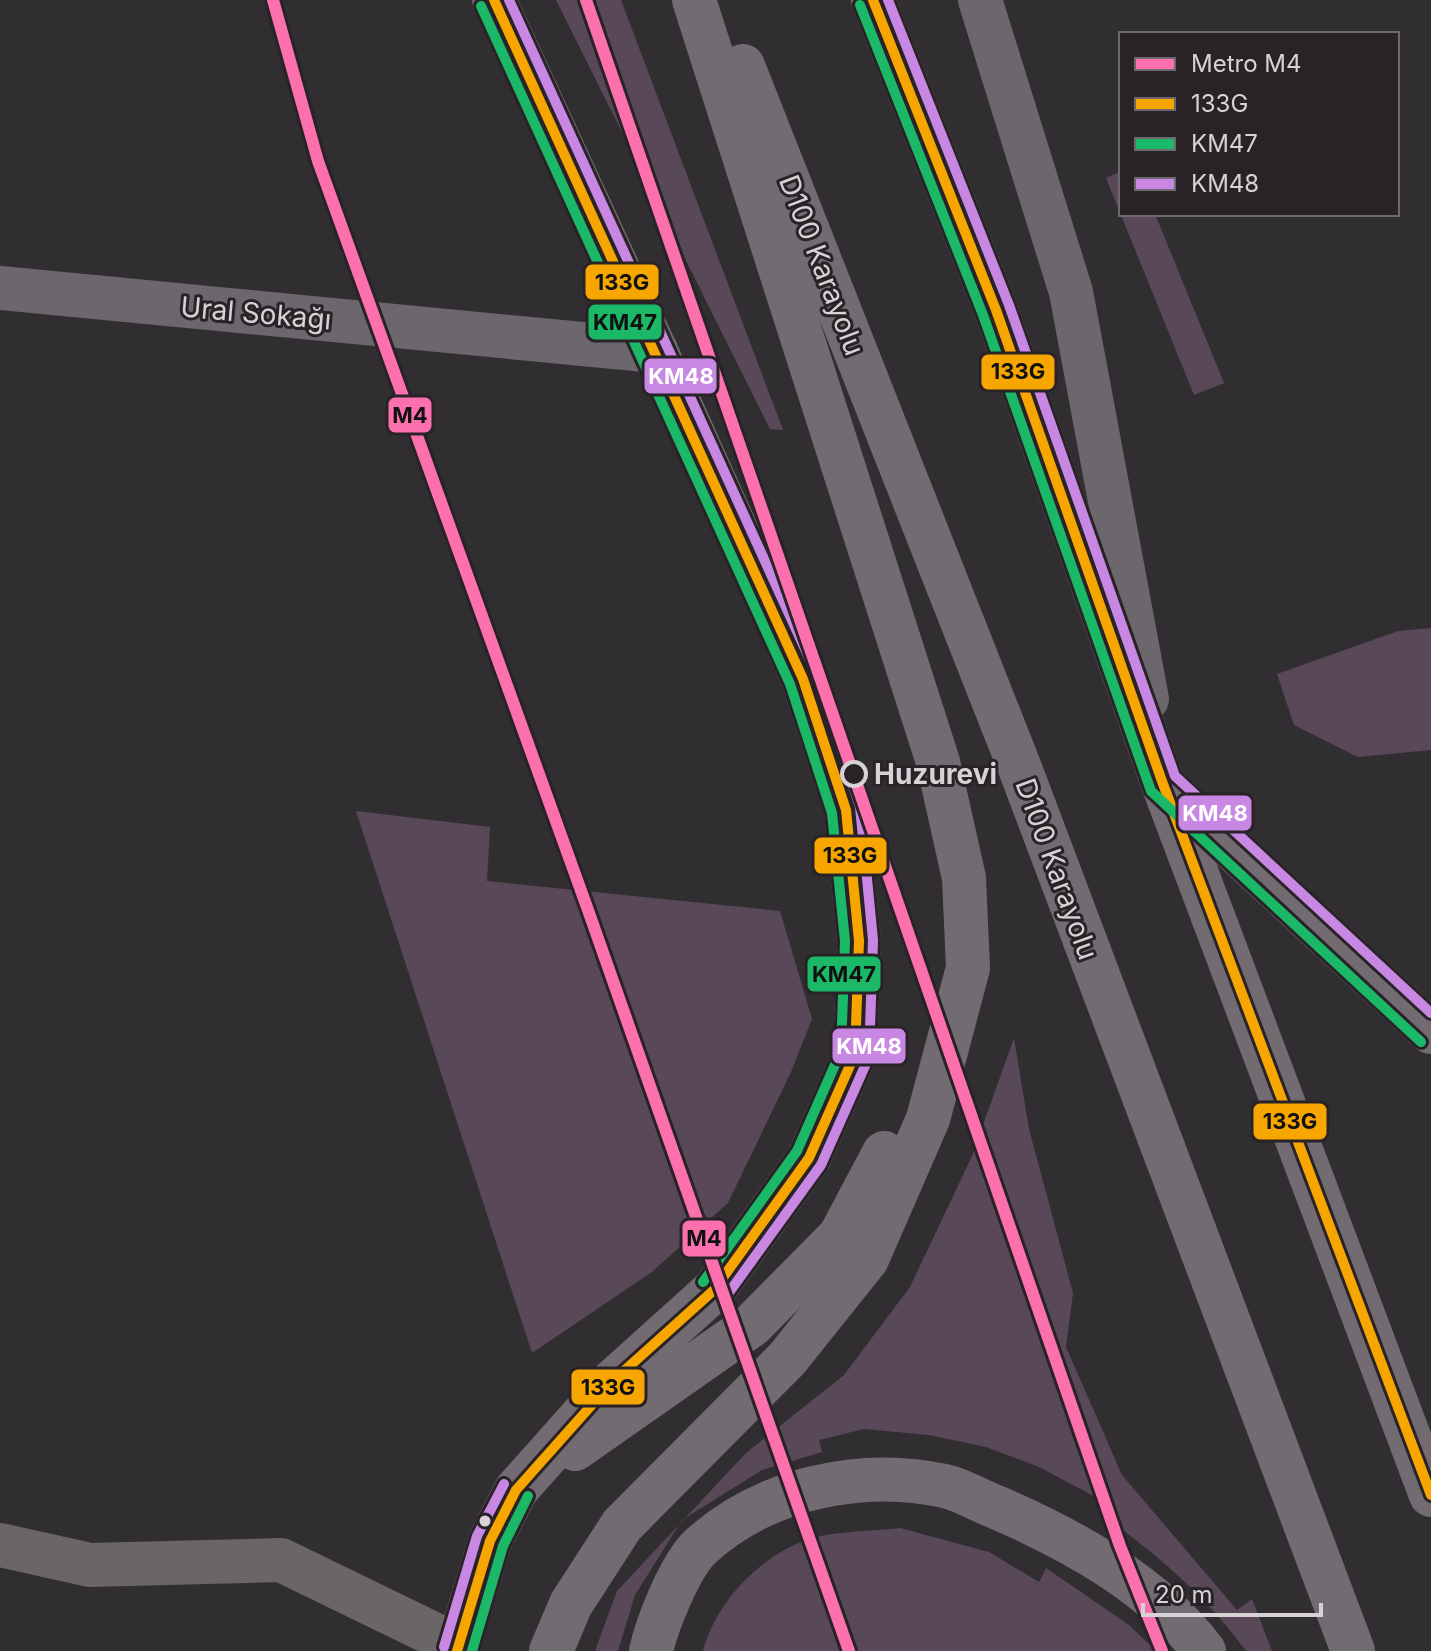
<svg xmlns="http://www.w3.org/2000/svg" width="1431" height="1651" font-family="Inter,sans-serif">
<style>
.green{fill:#594858}
.lines{fill:none;stroke-linecap:round;stroke-linejoin:round}
.street{stroke:#696568;stroke-width:44}
.secondary{stroke:#6c676c;stroke-width:44}
.highway{stroke:#726b71;stroke-width:44}
.bus-1-casing{stroke:#292328;stroke-width:16}
.bus-2-casing{stroke:#292328;stroke-width:16}
.bus-3-casing{stroke:#292328;stroke-width:16}
.bus-1{stroke:#f7a600;stroke-width:10}
.bus-2{stroke:#1ab867;stroke-width:10}
.bus-3{stroke:#c787e3;stroke-width:10}
.metro-1-casing{stroke:#292328;stroke-width:18}
.metro-1{stroke:#fc71ad;stroke-width:12}
.stop-dot{fill:#292328;stroke:#d6d2d6;stroke-width:4}
.bus-dot{fill:#d6d2d6;stroke:#292328;stroke-width:3}
.labels{text-anchor:middle;stroke-width:6;stroke-linejoin:round;paint-order:stroke}
.street-label{font-size:28px;fill:#d6d2d6;stroke:#292328}
.stop-label{font-size:28px;font-weight:bold;fill:#d6d2d6;stroke:#292328;text-anchor:start}
.line-badge{stroke:#292328;stroke-width:3}
.badge-label{font-size:22px;text-anchor:middle;font-weight:bold;fill:#fff}
.pale-badge-label{font-size:22px;text-anchor:middle;font-weight:bold;fill:#111}
</style>
<rect width="100%" height="100%" fill="#312e31"/>
<g class="green">
<path d="M556,0H621L783,430L770,429Z"/>
<path d="M1121,171V214H1155L1224,383L1194,395L1106,178Z"/>
<path d="M1431,628V750L1358,757L1294,725L1277,674L1398,631Z"/>
<path d="M356,811L490,827L487,881L780,911L812,1019L791,1072L728,1203L652,1272L532,1353Z"/>
<path d="M1014,1038L1029,1129L1073,1293L1066,1347L1122,1475L1237,1610L1252,1599L1272,1651H1246C1206,1596 1157,1554 1102,1515L1109,1504L1037,1466L986,1447L929,1435L864,1429L819,1440L822,1452L762,1470L682,1520L635,1595L618,1651H595L617,1591L746,1453L844,1375L910,1287L972,1156Z"/>
<path d="M900,1528L989,1552L1039,1582L1046,1568L1129,1625L1156,1651H703C715,1606 752,1565 794,1545C825,1530 867,1532 900,1528Z"/>
</g>
<g class="lines">
<path class="street" d="M0,1545L90,1565L281,1560L458,1646"/>
<g class="secondary">
<path d="M494,0L656,351"/>
<path d="M980,0L1071,292L1147,699"/>
<path d="M0,288L656,351"/>
</g>
<g class="highway">
<path d="M873,0L996,310L1163,784L1431,1495"/>
<path d="M743,66L1021,771L1353,1651"/>
<path d="M1168,789L1431,1032"/>
<path d="M575,1449L752,1325L840,1236L884,1153"/>
<path d="M457,1651L490,1541L516,1490L614,1380L714,1290L809,1158L855,1054L859,941L846,810L803,679L656,351"/>
<path d="M551,1651L571,1604L622,1525L787,1359L867,1259L928,1119L968,968L964,878L938,762L694,0"/>
<path d="M651,1651C657,1624 680,1566 700,1547C764,1488 861,1468 945,1486C962,1490 980,1501 996,1507C1072,1540 1153,1584 1204,1651"/>
</g>
<defs>
<g id="bus-1">
<path d="M873,0L996,310L1163,784L1431,1495"/>
<path d="M457,1651L490,1541L516,1490L614,1380L714,1290L809,1158L855,1054L859,941L846,810L803,679L494,0"/>
</g>
<g id="bus-2">
<path d="M860,5L983,315L1151,791L1421,1042"/>
<path d="M481,6L790,684L832,813L845,941L841,1051L797,1151L703,1282"/>
<path d="M472,1651L503,1546L528,1496"/>
</g>
<g id="bus-3">
<path d="M509,0L816,673L860,807L873,940L869,1057L821,1165L725,1298"/>
<path d="M888,0L1009,305L1175,776L1431,1013"/>
<path d="M444,1647L477,1536L504,1484"/>
</g>
</defs>
<use href="#bus-1" class="bus-1-casing"/>
<use href="#bus-2" class="bus-2-casing"/>
<use href="#bus-3" class="bus-3-casing"/>
<use href="#bus-1" class="bus-1"/>
<use href="#bus-2" class="bus-2"/>
<use href="#bus-3" class="bus-3"/>
<defs>
<g id="metro-1">
<path d="M273,0L318,161L588,910L849,1651"/>
<path d="M586,0L1120,1546L1162,1651"/>
</g>
</defs>
<use href="#metro-1" class="metro-1-casing"/>
<use href="#metro-1" class="metro-1"/>
</g>
<circle class="stop-dot" cx="854" cy="774" r="12"/>
<circle class="bus-dot" cx="485" cy="1521" r="7"/>
<g class="labels">
<g class="street-label">
<text transform="translate(822 265) rotate(69)" y="10">D100 Karayolu</text>
<text transform="translate(256 313) rotate(5)" y="10">Ural Sokağı</text>
<text transform="translate(1057 869) rotate(70)" y="10">D100 Karayolu</text>
</g>
<g class="stop-label">
<text x="874" y="784">Huzurevi</text>
</g>
</g>
<g class="line-badge">
<rect x="584" y="263" width="76" height="38" rx="8" fill="#f7a600"/>
<rect x="587" y="303" width="76" height="38" rx="8" fill="#1ab867"/>
<rect x="980" y="353" width="76" height="38" rx="8" fill="#f7a600"/>
<rect x="643" y="357" width="75" height="38" rx="8" fill="#c787e3"/>
<rect x="387" y="396" width="46" height="38" rx="8" fill="#fc71ad"/>
<rect x="1177" y="794" width="76" height="38" rx="8" fill="#c787e3"/>
<rect x="813" y="836" width="75" height="39" rx="8" fill="#f7a600"/>
<rect x="806" y="955" width="76" height="38" rx="8" fill="#1ab867"/>
<rect x="831" y="1027" width="76" height="38" rx="8" fill="#c787e3"/>
<rect x="1252" y="1102" width="76" height="39" rx="8" fill="#f7a600"/>
<rect x="681" y="1219" width="46" height="39" rx="8" fill="#fc71ad"/>
<rect x="570" y="1368" width="76" height="38" rx="8" fill="#f7a600"/>
</g>
<g class="badge-label">
<text x="681" y="384">KM48</text>
<text x="1215" y="821">KM48</text>
<text x="869" y="1054">KM48</text>
</g>
<g class="pale-badge-label">
<text x="622" y="290">133G</text>
<text x="625" y="330">KM47</text>
<text x="1018" y="379">133G</text>
<text x="410" y="423">M4</text>
<text x="850" y="863">133G</text>
<text x="844" y="982">KM47</text>
<text x="1290" y="1129">133G</text>
<text x="704" y="1246">M4</text>
<text x="608" y="1395">133G</text>
</g>
<rect x="1119" y="32" width="280" height="184" fill="#292328" stroke="#6e696e" stroke-width="2"/>
<rect x="1135" y="58" width="40" height="12" fill="#fc71ad" stroke="#6e696e" stroke-width="2"/>
<text x="1191" y="72" font-size="24" fill="#d6d2d6">Metro M4</text>
<rect x="1135" y="98" width="40" height="12" fill="#f7a600" stroke="#6e696e" stroke-width="2"/>
<text x="1191" y="112" font-size="24" fill="#d6d2d6">133G</text>
<rect x="1135" y="138" width="40" height="12" fill="#1ab867" stroke="#6e696e" stroke-width="2"/>
<text x="1191" y="152" font-size="24" fill="#d6d2d6">KM47</text>
<rect x="1135" y="178" width="40" height="12" fill="#c787e3" stroke="#6e696e" stroke-width="2"/>
<text x="1191" y="192" font-size="24" fill="#d6d2d6">KM48</text>
<path d="M1143 1603v12h178v-12" fill="none" stroke="#d6d2d6" stroke-width="4"/>
<text x="1155" y="1603" font-size="24" fill="#d6d2d6" stroke="#292328" stroke-width="6" paint-order="stroke">20 m</text>
</svg>
